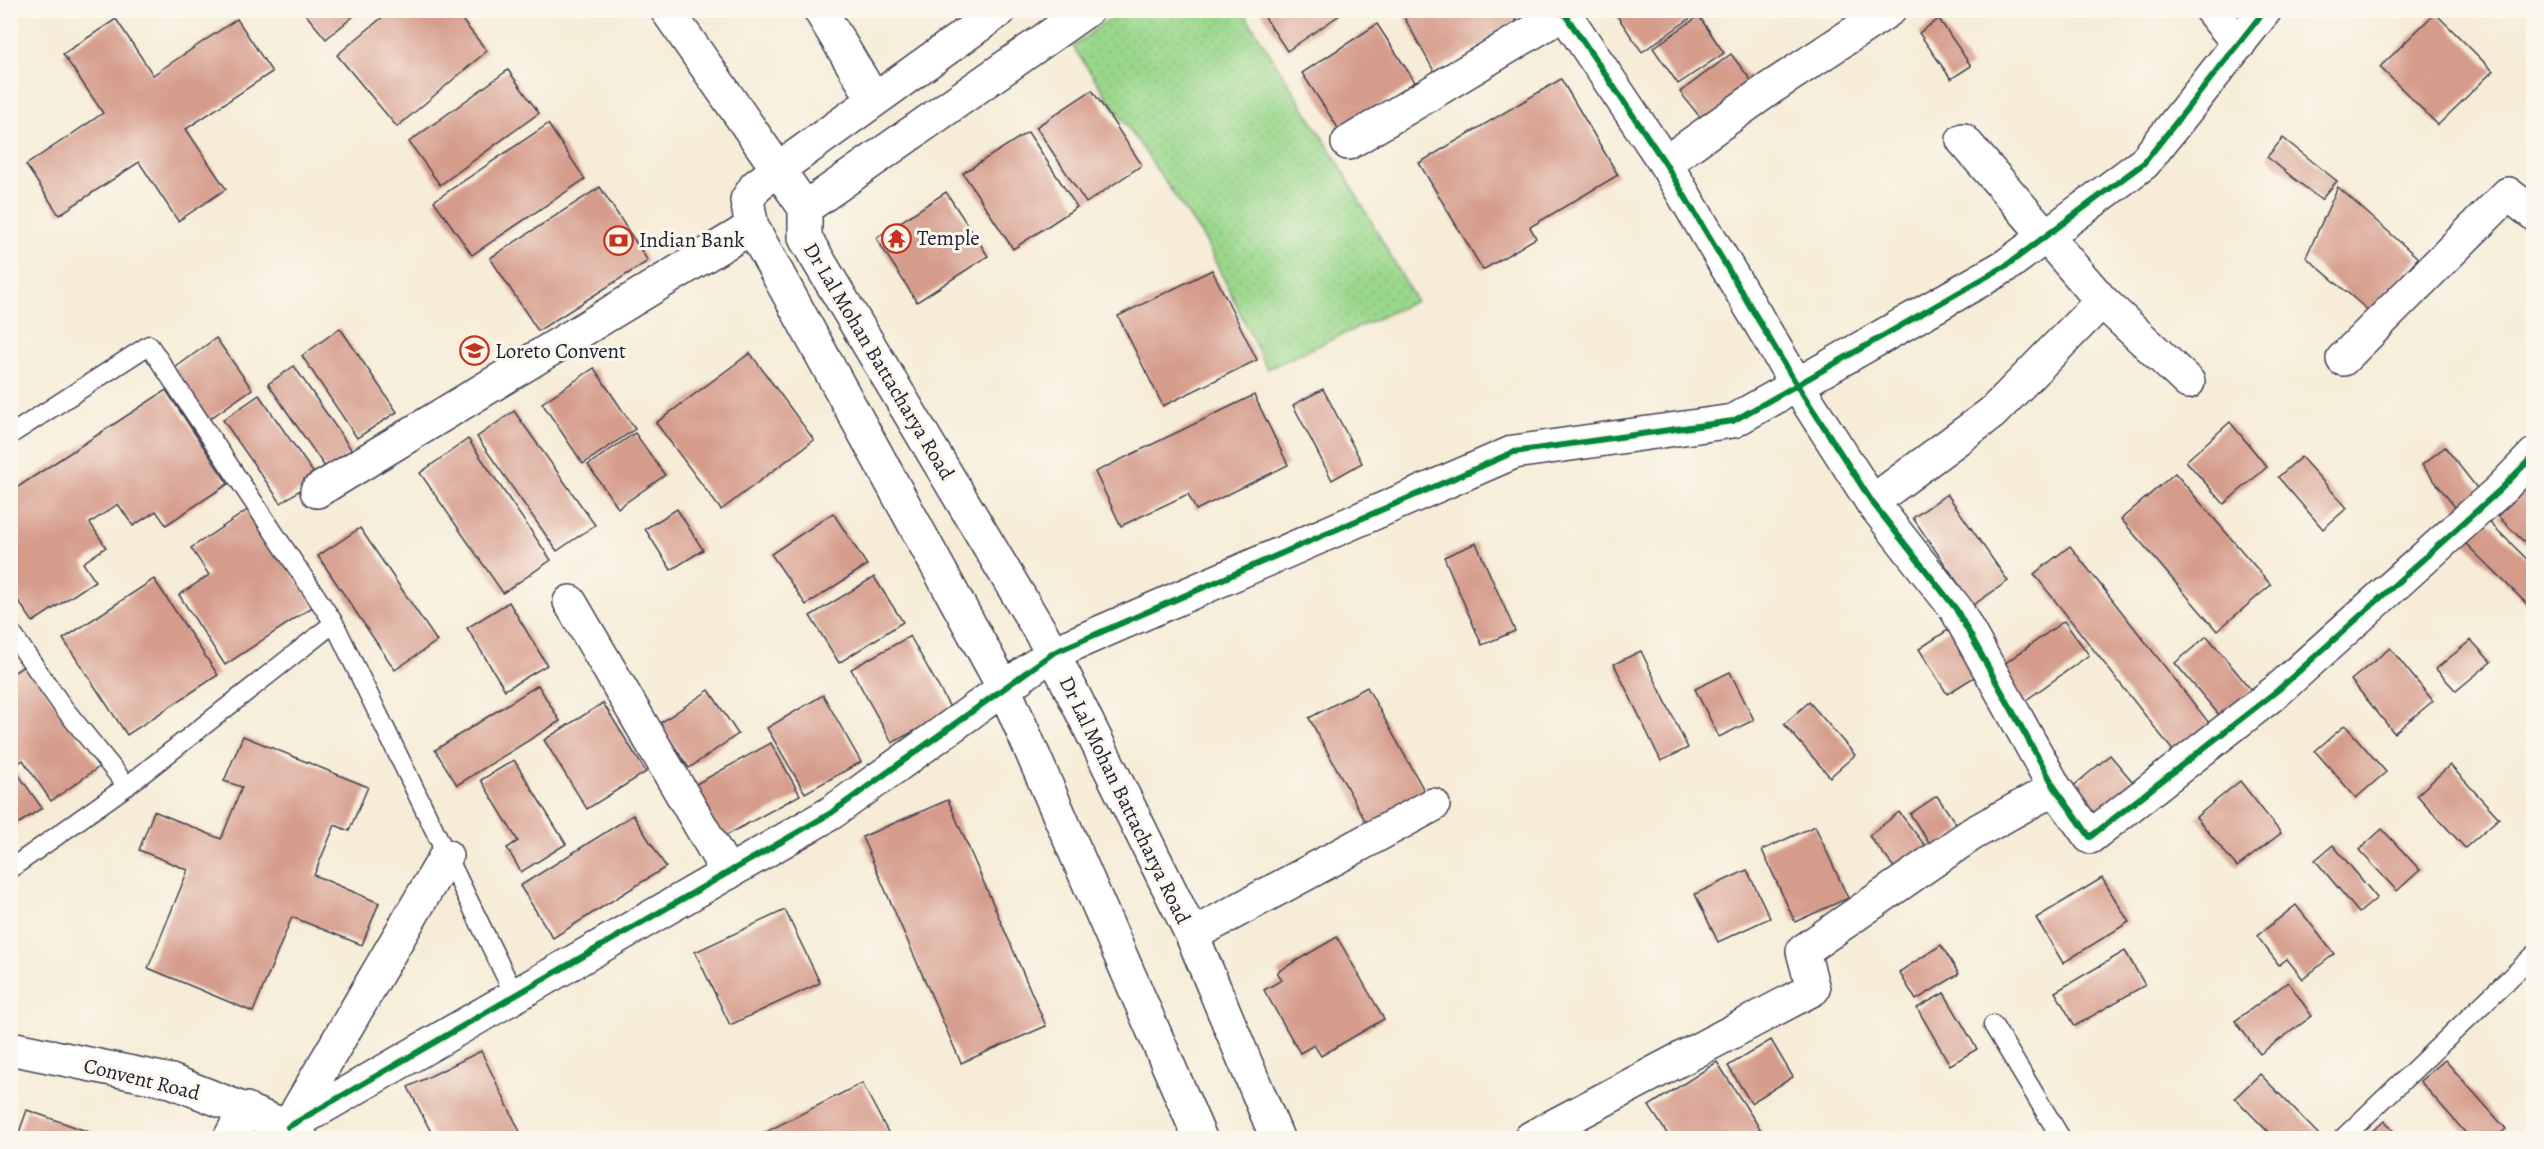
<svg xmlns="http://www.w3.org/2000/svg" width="2544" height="1149" font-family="Alegreya,serif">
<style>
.park{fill:url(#park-dots);stroke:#5e7c63;stroke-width:1.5}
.building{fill:#d59b8b}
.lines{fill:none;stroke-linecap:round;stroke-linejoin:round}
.service-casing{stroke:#424052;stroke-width:21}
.minor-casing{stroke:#424052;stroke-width:36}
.tertiary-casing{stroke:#424052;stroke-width:36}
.secondary-casing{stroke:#424052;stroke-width:36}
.service{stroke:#fff;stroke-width:18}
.minor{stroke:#fff;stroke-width:33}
.tertiary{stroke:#fff;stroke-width:33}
.secondary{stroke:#fff;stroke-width:33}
.cycleway-casing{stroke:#fbf7ec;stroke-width:10}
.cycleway{stroke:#00873e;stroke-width:6}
.labels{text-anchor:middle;stroke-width:6;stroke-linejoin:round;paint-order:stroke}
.poi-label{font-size:21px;fill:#22223b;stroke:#fbf7ec;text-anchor:start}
.street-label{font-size:21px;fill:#22223b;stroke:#fbf7ec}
</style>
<defs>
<pattern id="park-dots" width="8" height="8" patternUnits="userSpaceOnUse" patternTransform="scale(1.5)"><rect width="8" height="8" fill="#9ad78b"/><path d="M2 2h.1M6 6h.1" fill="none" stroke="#84b879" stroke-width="1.8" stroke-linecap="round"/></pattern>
</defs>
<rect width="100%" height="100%" fill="#fbf7ec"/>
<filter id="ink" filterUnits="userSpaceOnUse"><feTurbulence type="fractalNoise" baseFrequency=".0167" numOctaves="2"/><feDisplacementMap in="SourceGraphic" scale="12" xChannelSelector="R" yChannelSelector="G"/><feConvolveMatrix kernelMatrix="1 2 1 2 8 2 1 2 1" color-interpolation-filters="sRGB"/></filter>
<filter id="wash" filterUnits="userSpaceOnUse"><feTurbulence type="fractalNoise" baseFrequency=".008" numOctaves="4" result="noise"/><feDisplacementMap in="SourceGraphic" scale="24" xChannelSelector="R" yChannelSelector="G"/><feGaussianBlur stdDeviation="1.35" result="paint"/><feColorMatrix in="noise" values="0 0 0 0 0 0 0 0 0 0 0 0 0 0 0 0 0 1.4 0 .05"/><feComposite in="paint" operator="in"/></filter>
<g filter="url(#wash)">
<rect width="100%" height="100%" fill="#f6ecd7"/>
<path class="park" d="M1119,11H1243L1336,159L1416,301L1267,369L1205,240L1073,47Z"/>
<g id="blocks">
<g class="building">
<path d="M302,10H361L326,39Z"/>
<path d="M391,10H454L487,51L397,127L337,55Z"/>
<path d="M1260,10H1343L1344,12L1287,51Z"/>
<path d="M1416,10H1510L1518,24L1434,71L1404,17Z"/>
<path d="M1613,10H1702L1642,52Z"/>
<path d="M2435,13L2493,71L2438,125L2380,67Z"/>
<path d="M1699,16L1724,53L1678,84L1653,48Z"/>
<path d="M116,19L153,75L237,19L272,72L186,129L226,189L178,221L139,162L59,215L26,165L103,113L63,54Z"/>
<path d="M1939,19L1971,66L1951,79L1919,33Z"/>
<path d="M1377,24L1415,82L1340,131L1302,73Z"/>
<path d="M1731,54L1757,88L1707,126L1680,92Z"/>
<path d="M508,70L539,113L440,185L409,142Z"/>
<path d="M1561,79L1618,175L1530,227L1536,238L1483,270L1419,163Z"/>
<path d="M1092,90L1142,165L1086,203L1036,127Z"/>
<path d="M548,124L585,179L472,255L434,201Z"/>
<path d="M1028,132L1077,207L1013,249L963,173Z"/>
<path d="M2283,138L2337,181L2321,200L2267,157Z"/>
<path d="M600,187L648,261L538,331L490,258Z"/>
<path d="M2338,187L2418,258L2370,312L2306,257Z"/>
<path d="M946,192L988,256L917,302L876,238Z"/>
<path d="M1212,270L1257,360L1163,406L1118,316Z"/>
<path d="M340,328L397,412L357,438L302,356Z"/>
<path d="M216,338L252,389L208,420L172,370Z"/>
<path d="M750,353L814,440L721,510L656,423Z"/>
<path d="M294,366L353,452L327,470L268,384Z"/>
<path d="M594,368L635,429L583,464L542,403Z"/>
<path d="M1323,389L1362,463L1332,480L1293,405Z"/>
<path d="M166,390L228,484L166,525L156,511L133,526L118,504L90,523L106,547L83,563L95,581L33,622L10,589V492Z"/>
<path d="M259,395L317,478L281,503L223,420Z"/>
<path d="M1254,395L1288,465L1196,510L1188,494L1121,526L1095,472Z"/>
<path d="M514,411L595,525L557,551L477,437Z"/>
<path d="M2230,422L2267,467L2224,504L2186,461Z"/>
<path d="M635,433L665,475L618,508L588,465Z"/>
<path d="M468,439L551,560L503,593L420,473Z"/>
<path d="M2445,447L2484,497L2461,515L2422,465Z"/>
<path d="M2301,457L2347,508L2323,529L2278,477Z"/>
<path d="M2175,473L2271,585L2217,631L2121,519Z"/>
<path d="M2527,487L2534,494V552L2498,516Z"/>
<path d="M1947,494L2008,581L1973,605L1913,518Z"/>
<path d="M249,509L314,606L225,665L179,595L209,575L191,548Z"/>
<path d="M677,509L703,550L671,570L645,529Z"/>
<path d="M833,513L867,565L806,605L771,554Z"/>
<path d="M2486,519L2534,566V611L2464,542Z"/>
<path d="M360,528L437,641L395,670L318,556Z"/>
<path d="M1476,543L1515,631L1482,645L1444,557Z"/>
<path d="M2070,546L2217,733L2181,761L2034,574Z"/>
<path d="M874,577L903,622L839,663L810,616Z"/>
<path d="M154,579L218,675L127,735L63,639Z"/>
<path d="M509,602L547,665L505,690L467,628Z"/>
<path d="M2064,621L2089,655L2022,703L1997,669Z"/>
<path d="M1954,626L1984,671L1947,694L1919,649Z"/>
<path d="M910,636L952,711L892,743L851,669Z"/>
<path d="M2207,636L2252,691L2221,717L2175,663Z"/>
<path d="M2471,640L2491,662L2456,691L2436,669Z"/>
<path d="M2390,648L2433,701L2394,733L2351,680Z"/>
<path d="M1641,651L1688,748L1661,761L1614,664Z"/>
<path d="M27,664L99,767L51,801L23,760L13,767L42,808L10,829V675Z"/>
<path d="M1730,672L1754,720L1719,737L1695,689Z"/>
<path d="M538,685L560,721L457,785L435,750Z"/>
<path d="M1367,687L1426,794L1368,826L1309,718Z"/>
<path d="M709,690L738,734L689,768L659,724Z"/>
<path d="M823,695L861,762L805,793L767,728Z"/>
<path d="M1809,702L1855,755L1830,777L1784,724Z"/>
<path d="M603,703L646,772L587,809L544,740Z"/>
<path d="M2345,725L2386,772L2356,798L2315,751Z"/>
<path d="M243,736L368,787L349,831L335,825L314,875L379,903L362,945L292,917L253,1012L148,968L188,870L139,850L154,811L221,839L242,787L224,781Z"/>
<path d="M771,743L800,795L716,841L687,789Z"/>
<path d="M2110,755L2138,788L2092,827L2064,794Z"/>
<path d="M514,760L566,844L521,872L507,848L518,841L481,780Z"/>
<path d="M2450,765L2499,818L2465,848L2417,795Z"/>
<path d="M2240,781L2281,833L2237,867L2196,817Z"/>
<path d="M1937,796L1961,831L1933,849L1910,814Z"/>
<path d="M948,800L1046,1026L961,1063L862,837Z"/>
<path d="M1899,812L1931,853L1901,876L1869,836Z"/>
<path d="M633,815L666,867L553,938L520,886Z"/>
<path d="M1815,826L1848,898L1795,922L1762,850Z"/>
<path d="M2382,829L2420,870L2397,891L2359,850Z"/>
<path d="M2333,845L2377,898L2359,913L2315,860Z"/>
<path d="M1747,870L1770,918L1718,942L1695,894Z"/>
<path d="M2102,878L2129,922L2063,963L2036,918Z"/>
<path d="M2296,905L2334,954L2303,979L2287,959L2279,965L2257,936Z"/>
<path d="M785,910L820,983L730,1025L695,952Z"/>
<path d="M1337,937L1384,1019L1321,1056L1314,1045L1300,1053L1264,990L1282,980L1277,972Z"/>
<path d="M1941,945L1959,974L1916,1000L1899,972Z"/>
<path d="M2125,951L2145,985L2075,1026L2055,992Z"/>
<path d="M2288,982L2312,1016L2260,1054L2235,1021Z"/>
<path d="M1944,993L1977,1049L1950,1065L1917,1008Z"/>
<path d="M1771,1040L1793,1077L1751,1103L1728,1066Z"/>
<path d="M481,1051L523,1138H434L408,1087Z"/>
<path d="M2445,1060L2506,1129L2495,1138H2470L2420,1081Z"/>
<path d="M1717,1062L1766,1138H1670L1649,1106Z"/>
<path d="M2260,1074L2322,1138H2274L2235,1098Z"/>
<path d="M862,1083L891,1138H754Z"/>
<path d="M27,1110L106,1138H17Z"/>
<path d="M2385,1121L2399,1138H2363Z"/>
</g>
</g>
</g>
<g filter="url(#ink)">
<use href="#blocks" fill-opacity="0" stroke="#424052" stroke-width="1.5"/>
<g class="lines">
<defs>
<g id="service">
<path d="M10,435L149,345L334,623L127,786L10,869"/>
<path d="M334,623L515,996"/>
<path d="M10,631L63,707L127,786"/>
<path d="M1993,1025L2061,1138"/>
<path d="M2343,1138L2534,955"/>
</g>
<g id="minor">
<path d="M820,10L874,100"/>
<path d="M1562,10L1665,163L1797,385L1872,502L1956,609L2055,788L2090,837L2278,690L2501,489L2534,455"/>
<path d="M2211,10L2239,44"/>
<path d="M1963,140L2102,301L2188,382"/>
<path d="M1348,143L1564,13"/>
<path d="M1665,163L1769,89L1889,10"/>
<path d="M2343,359L2508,194L2534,214"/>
<path d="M317,491L752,227"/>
<path d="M1872,502L1992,413L2102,301"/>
<path d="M570,602L728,873"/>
<path d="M1192,935L1433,805"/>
<path d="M289,1125L446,856"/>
<path d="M288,1127L831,813L1053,653L1514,452L1733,421L1797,385L2007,265L2144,163L2265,10"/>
<path d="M230,1138L246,1109"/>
<path d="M1531,1138L1813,989L1803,951L1972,834L2055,788"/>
</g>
<g id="tertiary">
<path d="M667,10L805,208"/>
<path d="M10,1048L171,1081L288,1127L301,1138"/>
</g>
<g id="secondary">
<path d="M1000,10L777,170L756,186L747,200L752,227L1004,688L1200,1138"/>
<path d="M1087,10L805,208V238L1053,653L1192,935L1277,1138"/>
</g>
</defs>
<use href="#service" class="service-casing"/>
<use href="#minor" class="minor-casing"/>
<use href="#tertiary" class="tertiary-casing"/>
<use href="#secondary" class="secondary-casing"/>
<use href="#service" class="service"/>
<use href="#minor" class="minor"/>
<use href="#tertiary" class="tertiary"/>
<use href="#secondary" class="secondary"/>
<defs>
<g id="cycleway">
<path d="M1562,10L1665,163L1797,385L1872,502L1956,609L2055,788L2090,837L2278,690L2501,489L2534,455"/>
<path d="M288,1127L831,813L1053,653L1514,452L1733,421L1797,385L2007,265L2144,163L2265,10"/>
</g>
</defs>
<use href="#cycleway" class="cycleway-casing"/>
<use href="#cycleway" class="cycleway"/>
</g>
</g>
<defs>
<symbol id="temple-ring" viewBox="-11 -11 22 22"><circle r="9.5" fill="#fbf7ec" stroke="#c8321e" stroke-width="1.5"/><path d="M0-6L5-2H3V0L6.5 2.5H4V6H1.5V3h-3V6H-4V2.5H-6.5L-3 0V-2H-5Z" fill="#c8321e"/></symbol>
<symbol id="bank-ring" viewBox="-11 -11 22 22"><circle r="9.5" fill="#fbf7ec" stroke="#c8321e" stroke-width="1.5"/><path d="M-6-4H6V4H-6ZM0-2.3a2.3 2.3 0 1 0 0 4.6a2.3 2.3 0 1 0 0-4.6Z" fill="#c8321e"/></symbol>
<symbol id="school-ring" viewBox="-11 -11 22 22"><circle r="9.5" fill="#fbf7ec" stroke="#c8321e" stroke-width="1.5"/><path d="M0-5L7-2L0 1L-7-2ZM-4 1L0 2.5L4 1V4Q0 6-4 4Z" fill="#c8321e"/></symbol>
</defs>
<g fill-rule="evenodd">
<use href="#temple-ring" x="880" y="222" width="33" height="33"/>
<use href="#bank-ring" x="602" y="224" width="33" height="33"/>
<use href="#school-ring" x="458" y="334" width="33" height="33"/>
</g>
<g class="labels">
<g class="poi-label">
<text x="917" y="245">Temple</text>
<text x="639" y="247">Indian Bank</text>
<text x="495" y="358">Loreto Convent</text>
</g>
<g class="street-label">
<text transform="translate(879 361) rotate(59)" y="7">Dr Lal Mohan Battacharya Road</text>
<text transform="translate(1125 800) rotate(64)" y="7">Dr Lal Mohan Battacharya Road</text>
<text transform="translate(142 1079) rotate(14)" y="7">Convent Road</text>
</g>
</g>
<rect width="2544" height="1149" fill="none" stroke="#fbf7ec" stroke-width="36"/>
</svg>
